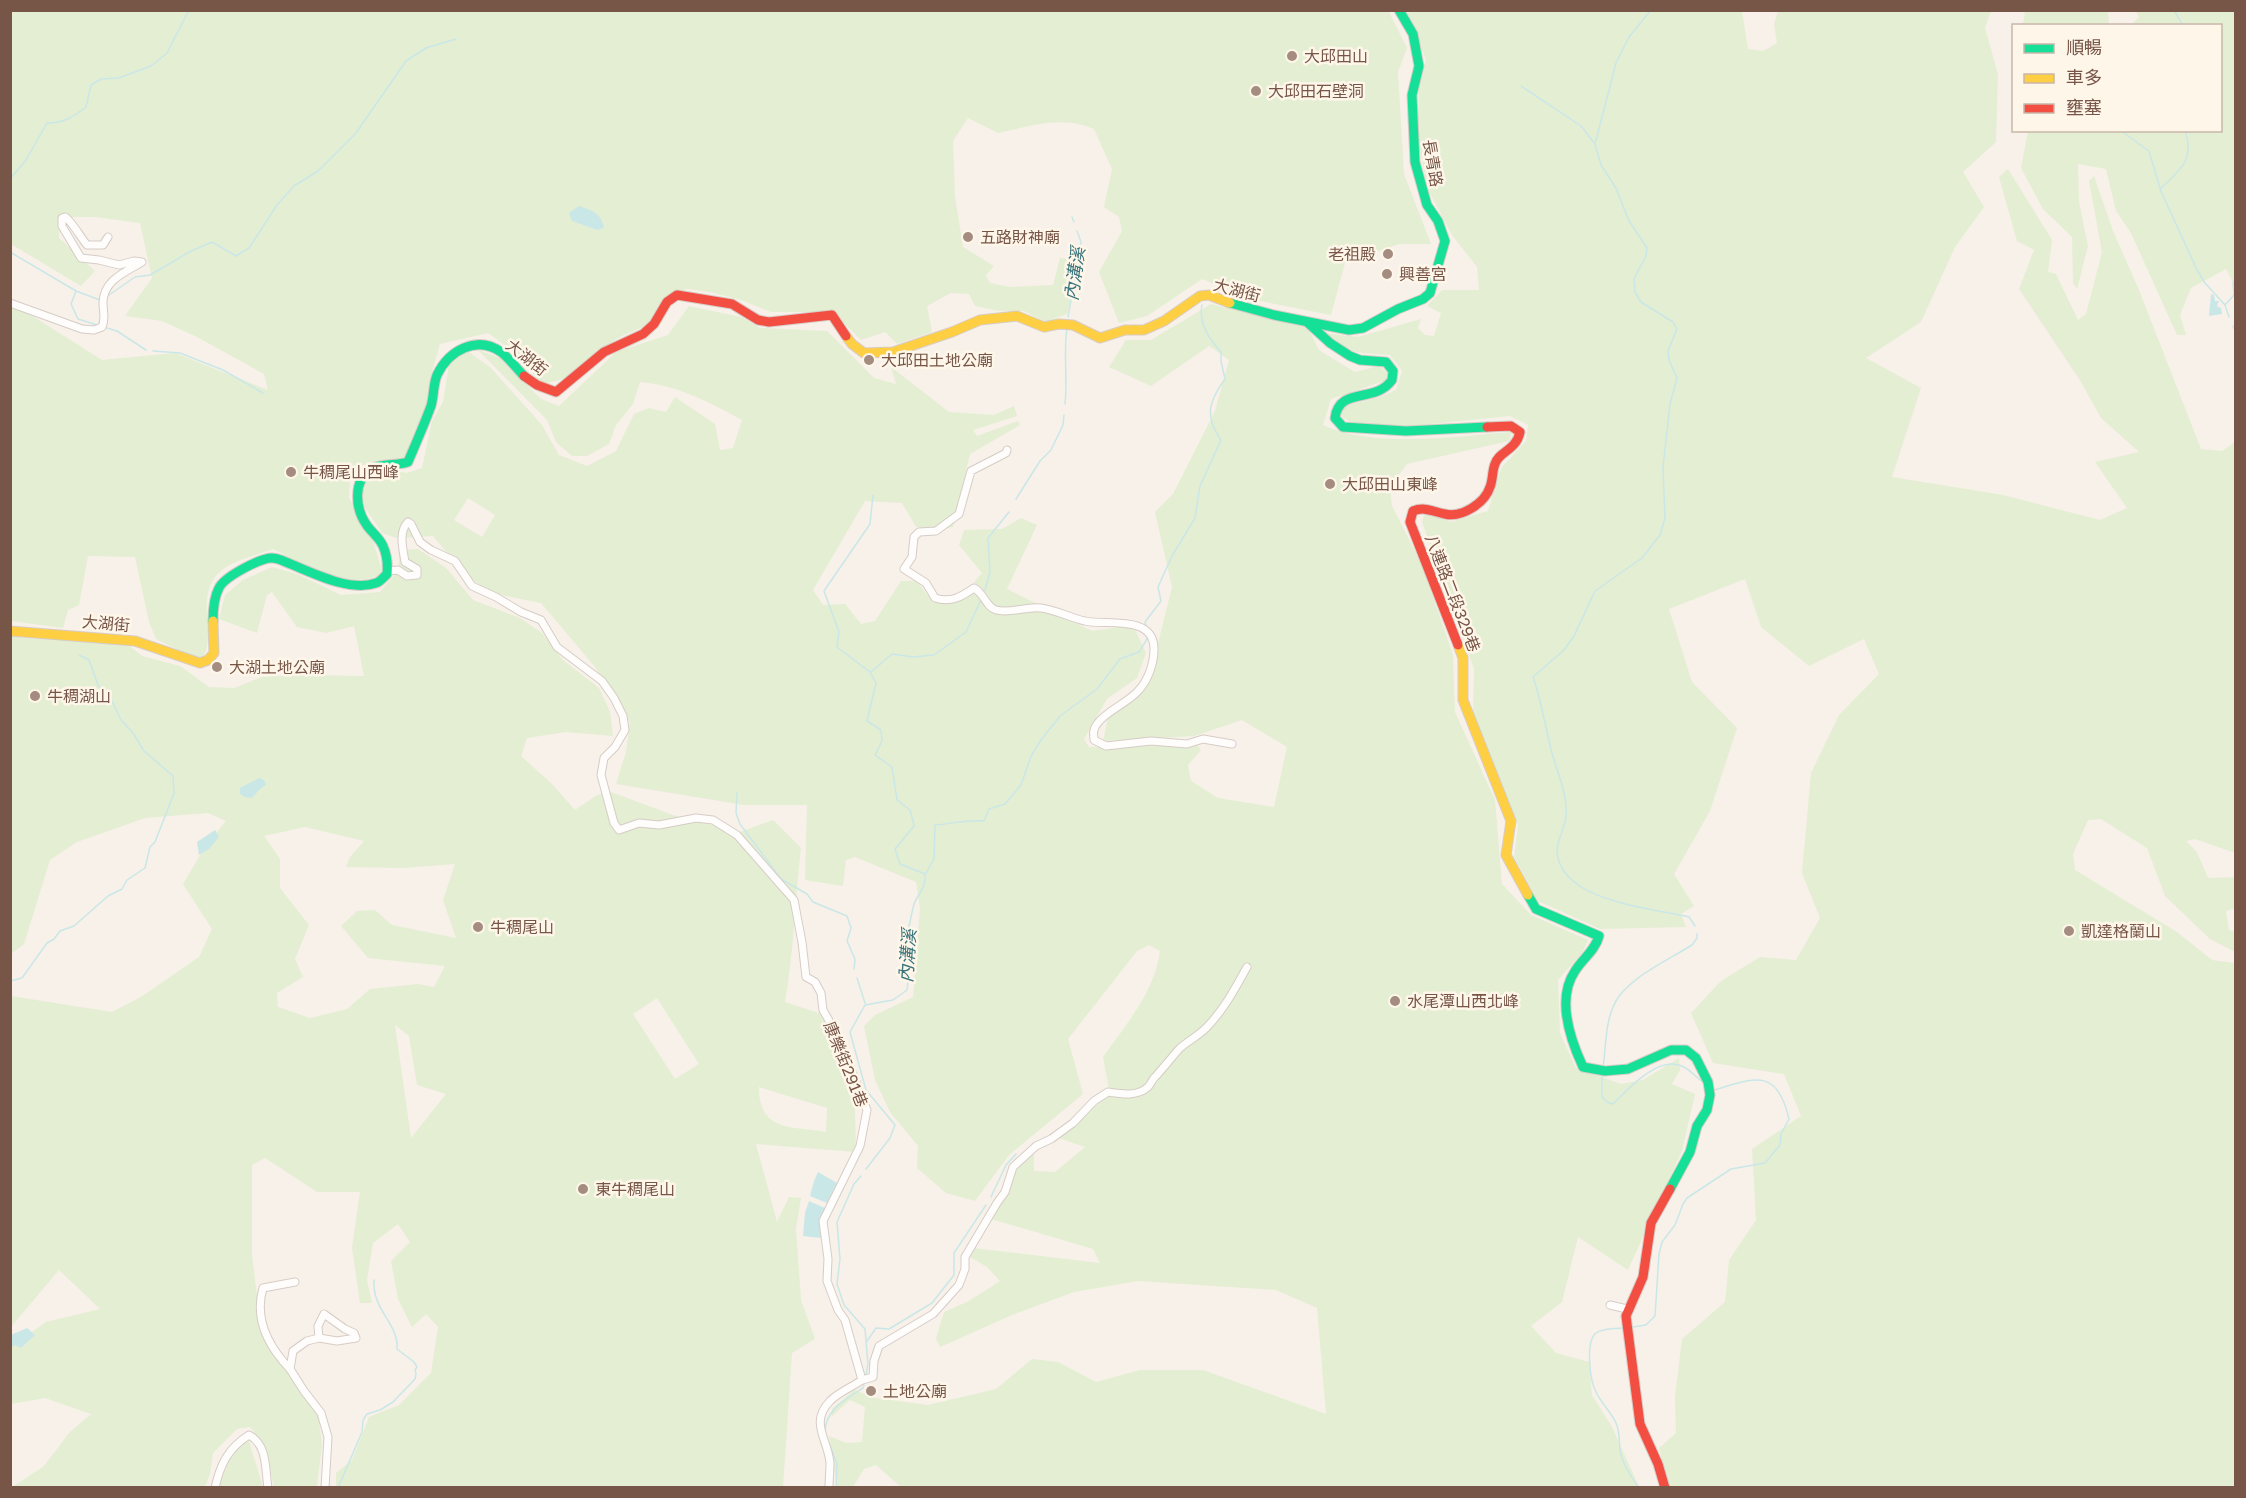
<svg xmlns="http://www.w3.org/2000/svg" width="2246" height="1498" font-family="'Golos Text','Noto Sans TC',sans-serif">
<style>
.green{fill:#e4eed3;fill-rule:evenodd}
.water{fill:#cae7e8}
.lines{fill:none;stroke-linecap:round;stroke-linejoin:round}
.stream{stroke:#cae7e8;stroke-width:1.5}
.street-casing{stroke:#d6ccc6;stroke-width:9}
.fast-casing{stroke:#d7ccc6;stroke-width:11}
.slow-casing{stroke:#d7ccc6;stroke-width:11}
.jam-casing{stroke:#d7ccc6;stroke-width:11}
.street{stroke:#fefdfc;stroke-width:7}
.fast{stroke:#16e098;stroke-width:9}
.slow{stroke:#ffcf43;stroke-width:9}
.jam{stroke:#f24e42;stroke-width:9}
.poi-dot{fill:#a48c80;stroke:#fff6ea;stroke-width:2}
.labels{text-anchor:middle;stroke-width:5;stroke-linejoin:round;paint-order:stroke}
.poi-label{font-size:16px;fill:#775648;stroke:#fff6ea;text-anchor:start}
.street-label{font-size:16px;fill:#775648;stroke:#fff6ea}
.water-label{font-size:18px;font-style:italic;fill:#3a757d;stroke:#fff6ea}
</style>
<rect width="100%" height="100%" fill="#f7f1e9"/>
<g class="green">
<path d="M1388,10L1407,48L1398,72L1404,174L1431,244H1399L1345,263L1331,315L1255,300L1202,279L1147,316L1119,323L1099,272L1122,231L1119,217L1104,207L1112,169L1094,129C1061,115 1031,126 998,133L968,118L953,141L955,196L963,247L994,266L986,275L990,283L1010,287L1053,285L1060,258L1072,259L1076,277L1067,314L1045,322L1024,311H999L975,306L969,294L951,293L927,306L932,332L897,344L885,332L861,340L833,312H771L741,300L710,292L688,289L675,291C671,299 667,309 661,315C646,329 627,331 612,342C585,360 576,382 541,383L510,349L488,333L440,344L431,376L425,411L407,457L359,466L351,469L349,498L373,540L383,574C344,591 308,566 273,549C234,563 204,565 207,614C208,629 210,642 204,656L194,658L156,639L149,622L135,557L88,556L79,605L68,610L63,628L11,621V304L34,317L102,360L175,353L268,390L264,374L197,337L162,321L125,316L152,278L140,223L95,217H60L59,238L95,271L81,286L11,244V11Z"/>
<path d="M1406,11H1742L1748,49L1763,51L1777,43L1774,24L1778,11H1991L1985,28L1998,74L1996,142L1963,172L1984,207L1955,247L1921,322L1866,358L1921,388L1892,477L2003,495L2100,520L2127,508L2095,462L2139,452L2101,418L2081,382L2019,289L2034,250L2017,241L1999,177L2008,169L2052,240L2048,272L2056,274L2078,320L2086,314L2102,252L2089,181L2094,176L2113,231L2139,290L2201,449L2222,451L2235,442V853L2195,839L2186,841L2197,852L2208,878L2235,877V908L2226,911L2229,930L2235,932V952L2210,939L2165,896L2147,848L2101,819L2088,820L2073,854L2075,870L2177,932L2212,960L2235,963V1487H1669L1659,1448L1676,1433L1675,1397L1682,1339L1725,1302L1729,1260L1756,1220L1752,1149L1801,1116L1784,1074L1713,1063L1691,1013L1721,981L1760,957L1796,960L1820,918L1802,873L1811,773L1839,715L1879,674L1864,639L1809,666L1761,627L1745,579L1669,609L1692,682L1737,728L1710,811L1674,874L1694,906L1681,914L1686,927L1600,929L1538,901L1514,857L1518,825L1473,712L1474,669L1422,522L1426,511L1451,522L1488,511L1501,468L1526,441L1528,425L1510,416L1411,426L1354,424L1339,415L1344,406L1380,397L1396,390L1402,371L1390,355C1365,353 1340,355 1324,333L1358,337L1421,319L1418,328L1425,335L1434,336L1441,313L1427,306L1442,290H1479L1477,267L1452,235L1428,190L1417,137L1419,88L1426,60Z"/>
<path d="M2025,11H2108L2109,25H2023Z"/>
<path d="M2136,11H2235V286L2226,269L2191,288L2180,315L2186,335H2177L2131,233L2116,211L2106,169L2078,164L2079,202L2088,246L2077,289L2073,283L2072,237L2043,209L2021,168L2028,131L2220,130V26L2131,25L2139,17Z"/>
<path d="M1211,304L1308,328L1319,350L1355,372L1379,366L1389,374L1387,380L1331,399L1323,425C1376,449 1455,436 1512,432L1509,441L1407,464L1390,487L1392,506L1422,565L1453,655L1455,712L1495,800L1502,884L1531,915L1588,940L1582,953L1558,980L1560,1033L1576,1068L1621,1084L1643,1080L1679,1058L1680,1070L1672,1084L1695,1094L1682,1151L1628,1270L1578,1237L1562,1302L1531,1326L1556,1353L1589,1362L1592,1395L1612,1427L1639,1487L902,1488L876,1465L864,1469L853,1487H837L829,1436L846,1443L862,1442L865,1407L850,1400L832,1416V1409L854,1390L875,1398L928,1405L996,1389L1032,1359L1058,1362L1096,1382L1140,1370H1203L1326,1414L1317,1308L1276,1290L1138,1281L1074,1292L1012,1315L940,1347L936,1338L944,1312L969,1301L1000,1281L987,1267L970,1257L973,1248L1100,1263L1093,1249L991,1219L1019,1163L1034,1153V1171L1055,1172L1085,1147L1056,1137L1110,1095L1103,1057C1127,1023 1154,993 1160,951L1149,945L1137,951L1068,1039L1083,1094L1009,1155L975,1201L946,1193L917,1168L918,1146L890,1112L875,1080L864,1026L875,1015L913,997L920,908L916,882L855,857L846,860L843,886L805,880L807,805H744L616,784L626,752L630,722L595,667L541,603L491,593L464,573L433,536L397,538L382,533L364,506L362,480L370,474L397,471L407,473L422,468L432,421L443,402L449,364L460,349L469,352L491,368L542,425L559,455L587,466L616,451L634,414L649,408L666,412L675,397L715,424L720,450L733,448L742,420C709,402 677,385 640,382L633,404L616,425L609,444L587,456H572L556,442L547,420L478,350L500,358L541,399L559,406L616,352L668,335L689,306L741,317L760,328L827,331L874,378L896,384L891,367L949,412L994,415L1014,406L1017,416L973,430L977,436L1018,421L1020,425L970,454L953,527L936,530L916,527L902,503L865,501L813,590L823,605L845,604L861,624L875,621L901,581H917L933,603L969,588L982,573L959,545L964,530L1002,529L1021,518L1037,525L1007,589L1092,631L1133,625L1146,653L1137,678L1107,699L1084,739L1089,747L1197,745L1201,750L1188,765L1191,781L1218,798L1274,807L1287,747L1242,720L1194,736L1103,741L1108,718L1149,680L1172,587L1155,512L1173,494L1215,411L1229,360L1209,346L1151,386L1109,367L1126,340H1151ZM468,498L495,515L482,537L454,520Z"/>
<path d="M418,549L446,568L473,600L520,618L542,633L563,660L599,688L610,712L613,736L566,732L527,738L521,756L553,785L575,810L597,795L611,792L673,815L740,832L773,820L801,848C795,899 794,951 785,1002L828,1016L854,1073L856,1152L756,1144L777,1222L789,1197L801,1198L796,1229L801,1300L815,1339L792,1353L783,1487H336V1473L352,1460L369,1417L399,1405L431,1373L438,1327L426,1314L412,1327L398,1299L391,1261L410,1242L398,1224L373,1243L367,1280L372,1303H360L352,1248L360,1192H317L265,1158L252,1165V1255L261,1329L318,1416L322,1444L317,1487H274C269,1465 266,1445 250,1427L237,1429L213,1453L210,1474L205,1487H12L43,1467L70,1432L91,1414L45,1398L11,1404V1347L46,1322L100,1309L59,1270L11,1327V996L112,1012L141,997L199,957L212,929L183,884L206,845L226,821L208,813L145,818L77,842L50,860L24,944L11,954V635L21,638L126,643L142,656L180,666L209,687L234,688L262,677L301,675L364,676L354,626L326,633L297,627L272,592L267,595L257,633L219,619L225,595L243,580L272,567L297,574L341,595L380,592L398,570L400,550ZM305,827L364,841L350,857L346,867L403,868L455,864L443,900L456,938L392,925L375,910L357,911L341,926L368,958L445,966L434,987L418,984L370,989L347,1009L310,1018L278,1007L277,993L303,977L295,959L309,925L280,888V859L264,836ZM657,998L699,1064L675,1079L633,1014ZM395,1025L409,1036L417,1085L446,1094L411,1138ZM759,1087L827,1108L826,1132C790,1126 759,1132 759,1087Z"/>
<path d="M248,1438L263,1487L218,1488L222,1478L223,1459Z"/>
</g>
<g class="water">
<path d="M579,206C592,210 601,213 604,228L597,230L572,221L569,213Z"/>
<path d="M2211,294L2214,295L2215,301H2219L2217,306L2221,308L2222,314L2209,316Z"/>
<path d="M259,778L264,780L266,785L260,789L252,798L245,797L240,794V788Z"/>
<path d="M215,830L219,837L209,849L199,855L197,842Z"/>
<path d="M818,1172L837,1183L827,1203L810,1196L814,1181Z"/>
<path d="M809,1201L825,1208L820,1217L821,1238L803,1236L805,1213Z"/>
<path d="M27,1328L35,1335L21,1348L15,1345L11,1347V1335Z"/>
</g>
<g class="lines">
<g class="stream">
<path d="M1651,10L1629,37L1616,63L1595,144L1601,165L1616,188L1629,221L1647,248L1646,256L1634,279L1635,292L1641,302L1673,322L1677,329L1668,351L1669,360L1677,378L1670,404L1663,467L1665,518L1660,535L1642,558L1595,591L1574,636L1564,650L1533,677C1541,700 1545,725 1551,749C1556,770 1568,794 1566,816C1565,829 1557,839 1557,852C1561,902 1652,908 1689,917L1695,926"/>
<path d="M2174,10L2183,26"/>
<path d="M1521,86L1581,126L1595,144"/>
<path d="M2120,130L2149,151L2160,188"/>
<path d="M2185,130C2195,161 2180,170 2160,189L2197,270L2205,283L2225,305"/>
<path d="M10,179L26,160L47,123C64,123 73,117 86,107L91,85L101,79L119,78L151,66L167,53L189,10"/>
<path d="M1072,217L1074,222"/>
<path d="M10,252L76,291L100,300"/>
<path d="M76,291L71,304L78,319L97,325"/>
<path d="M109,295L135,277L150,275L191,251L212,242L236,256L249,248L277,205L294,186L318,171L356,133L406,61L426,48L456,39"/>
<path d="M1068,317L1081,242L1077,231"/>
<path d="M2229,317L2225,305L2234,295L2233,282L2236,281"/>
<path d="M2233,326L2236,333"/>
<path d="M107,328L117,331L146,350"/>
<path d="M153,351L180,353L223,370L263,393"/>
<path d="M1065,404C1068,378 1063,354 1067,328"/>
<path d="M1016,499L1040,461L1051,450L1063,425L1064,415"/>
<path d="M985,590L990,572L988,538L1009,512"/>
<path d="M1147,629L1145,622L1161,601L1158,587L1172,556L1195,518L1200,486L1221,440C1204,416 1209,401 1225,379L1221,361V352C1209,339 1198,323 1202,305"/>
<path d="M871,672L892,654L913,657L934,655L966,632L981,600"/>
<path d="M737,793L736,813L740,824L781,879L807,894L813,902L847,916L851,928L847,941L855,959L854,969"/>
<path d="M926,873L934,859L935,825C951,824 968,819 984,821L989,809L1005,804L1021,785L1031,756L1041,740L1060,716L1097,689L1120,659L1139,652L1147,639"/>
<path d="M857,978L865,1003"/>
<path d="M10,981L22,978L47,943L54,939L60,931L74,926L108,896L122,889L127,880L145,868L150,847L155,842L174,793L173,776L144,751L133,733L121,720L112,701L98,685L89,660L79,655"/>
<path d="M1603,1067C1606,1048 1605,1026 1613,1007C1623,980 1667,961 1692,945L1697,938V934"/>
<path d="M1602,1075V1097L1607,1102L1613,1104C1629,1088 1659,1054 1684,1067C1691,1071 1697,1078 1703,1082"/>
<path d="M866,1169L890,1138L895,1125L866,1090L850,1032L865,1005L893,1000L907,990C910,972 906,955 907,937C907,935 913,908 914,904C919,891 926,890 925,874L900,864L895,849L914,826L910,810L897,800L892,767L875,755L882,741L881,730L867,721L876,683L870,672L837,647L839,632L824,591L870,524L873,495"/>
<path d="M861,1176L854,1184L837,1222L840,1259L837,1284L844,1305L865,1329L868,1364L866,1375"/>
<path d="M991,1197L1006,1165L1016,1154"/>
<path d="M1633,1327L1646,1325L1655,1316L1659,1254L1662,1242L1675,1225L1683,1204L1687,1198L1731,1169L1765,1163L1780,1145L1781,1134L1789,1119C1777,1067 1755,1078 1714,1090"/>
<path d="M1622,1328C1613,1329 1603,1328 1596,1333C1585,1342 1590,1381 1596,1392C1601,1403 1611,1412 1616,1423C1620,1432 1619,1441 1620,1450C1622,1463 1631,1477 1639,1488"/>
<path d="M867,1341L876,1328L889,1329L932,1303L954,1275V1253L986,1205"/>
<path d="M825,1432C825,1410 846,1399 863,1388L864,1385"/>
<path d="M829,1443L837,1463L836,1488"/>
<path d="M338,1488L362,1432L363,1420L367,1414L380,1410L393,1402L415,1379L416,1374L415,1370L417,1367L414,1362L397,1349C399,1323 372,1311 374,1280"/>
</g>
<defs>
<g id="street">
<path d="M10,303L82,329L94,330L102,327C106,318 103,312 103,303C103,280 126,272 142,262L134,261L119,265L99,260L81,258L62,226V218L65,217C71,220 81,238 87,245H103L108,237"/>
<path d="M1007,450L1006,453L971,471L959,514L936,531L919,532L914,537L912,557L904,569L926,583L935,598C951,603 961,597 974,588C984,593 986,607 996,610C1010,614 1027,606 1041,608C1056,610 1071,618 1085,621C1105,626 1154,614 1154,649C1154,663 1148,681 1138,691C1128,703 1098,715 1094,730C1093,733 1094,737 1094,740L1106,746L1151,741L1187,744L1203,739L1232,744"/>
<path d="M387,571L398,570L407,576L417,575V569L405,562C403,549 398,532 408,522L411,524L420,542L431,550L455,561L472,586L496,597L521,612L541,620L557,647L602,681L614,698L623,716L625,730L615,747L604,758L601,775L614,823L619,830L639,823L659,825L696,818L713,820L737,835L794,900L802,942L806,977L815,982L821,993L823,1010L839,1038L867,1110L860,1146L823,1221L828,1259L827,1281L838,1310L845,1320L862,1380C852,1387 839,1392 830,1401C809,1423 828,1439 830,1463C830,1471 829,1480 829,1488"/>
<path d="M1610,1305L1627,1309"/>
<path d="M319,1338L318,1326L324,1314L345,1329L354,1333L356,1338L337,1341L319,1338L307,1341L293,1351L290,1369L304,1391L321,1413L328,1437L325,1488"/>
<path d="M290,1369C268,1346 254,1319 263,1288L295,1282"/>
<path d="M862,1380L873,1377L874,1361L879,1346L933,1314L959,1285L965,1269V1257L997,1203L1005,1192L1013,1167L1036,1146L1051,1139L1073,1123L1094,1101L1108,1092C1121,1094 1137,1097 1148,1087C1151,1084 1152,1079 1156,1076C1164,1067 1172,1057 1180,1048C1188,1041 1198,1036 1206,1028C1223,1011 1235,989 1247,967"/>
<path d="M215,1488C220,1465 228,1448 249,1435C268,1445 265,1470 268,1488"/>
</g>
<g id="fast">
<path d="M1230,303L1274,315L1349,330L1363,328L1398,309L1423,299L1430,293L1445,241L1438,221L1427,205L1415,162L1412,95L1419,66L1413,34L1399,10"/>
<path d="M1307,322L1330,343L1350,356L1360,360L1386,362L1393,371L1392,380C1375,404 1339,386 1335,418L1343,427L1406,431L1487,427"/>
<path d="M213,621C213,610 214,597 219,588C224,577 260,558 272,558C275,558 278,559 281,560C307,570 348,593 376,583C380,582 384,577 387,574C388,564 387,555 383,546C379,537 371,532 366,524C355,508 353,480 371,469C382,463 396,466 408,462C416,443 424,425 431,406C434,396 433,385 437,375C449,350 477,335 501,352C510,359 516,368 524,376"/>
<path d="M1528,895L1536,909L1599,936C1595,951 1583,958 1575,971C1556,999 1570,1039 1583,1067L1605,1071L1628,1069L1671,1050H1686L1696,1058L1708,1082L1710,1095L1707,1110L1697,1126L1690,1152L1670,1189"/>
</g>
<g id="slow">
<path d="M846,336L852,344L864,353L893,352L952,332L980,320L1017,316L1044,327L1059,324L1073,325L1100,338L1125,330H1144L1164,321L1200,296L1209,295L1230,303"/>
<path d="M10,631L135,641L200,663L208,660L214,653L213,621"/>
<path d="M1458,645L1463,658V700L1511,821L1506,855L1528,895"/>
</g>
<g id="jam">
<path d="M524,376L537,385L556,392L604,352L643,334L654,324L667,302L677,295L732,304L758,320L769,322L832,315L846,336"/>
<path d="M1458,645L1410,522L1413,511C1425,506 1433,512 1445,514C1462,518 1485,503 1490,487C1493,480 1492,471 1495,464C1499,451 1516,451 1520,432L1511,426L1487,427"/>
<path d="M1665,1488L1658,1464L1640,1424L1626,1316L1643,1277L1651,1223L1670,1189"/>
</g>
</defs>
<use href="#street" class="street-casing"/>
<use href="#fast" class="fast-casing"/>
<use href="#slow" class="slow-casing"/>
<use href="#jam" class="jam-casing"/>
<use href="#street" class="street"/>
<use href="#fast" class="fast"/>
<use href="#slow" class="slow"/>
<use href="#jam" class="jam"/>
</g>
<g class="poi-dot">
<circle cx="1292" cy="56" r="6"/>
<circle cx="1256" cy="91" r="6"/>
<circle cx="968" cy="237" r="6"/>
<circle cx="1388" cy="254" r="6"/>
<circle cx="1387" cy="274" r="6"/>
<circle cx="869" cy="360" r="6"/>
<circle cx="291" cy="472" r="6"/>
<circle cx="1330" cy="484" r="6"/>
<circle cx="217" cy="667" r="6"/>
<circle cx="35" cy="696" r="6"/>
<circle cx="478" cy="927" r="6"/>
<circle cx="2069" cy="931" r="6"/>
<circle cx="1395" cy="1001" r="6"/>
<circle cx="583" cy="1189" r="6"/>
<circle cx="871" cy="1391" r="6"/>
</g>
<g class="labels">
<g class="poi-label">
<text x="1304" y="62">大邱田山</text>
<text x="1268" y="97">大邱田石壁洞</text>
<text x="980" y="243">五路財神廟</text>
<text x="1376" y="260" text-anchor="end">老祖殿</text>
<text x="1399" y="280">興善宮</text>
<text x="881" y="366">大邱田土地公廟</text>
<text x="303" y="478">牛稠尾山西峰</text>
<text x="1342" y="490">大邱田山東峰</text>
<text x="229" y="673">大湖土地公廟</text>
<text x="47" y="702">牛稠湖山</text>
<text x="490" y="933">牛稠尾山</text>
<text x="2081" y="937">凱達格蘭山</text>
<text x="1407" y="1007">水尾潭山西北峰</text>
<text x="595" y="1195">東牛稠尾山</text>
<text x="883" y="1397">土地公廟</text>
</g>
<g class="street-label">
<text transform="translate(1433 163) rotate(80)" y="6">長青路</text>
<text transform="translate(1237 290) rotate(15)" y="6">大湖街</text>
<text transform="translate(527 357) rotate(38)" y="6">大湖街</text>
<text transform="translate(1453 593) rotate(69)" y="6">八連路二段329巷</text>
<text transform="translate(106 623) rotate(5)" y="6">大湖街</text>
<text transform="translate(846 1064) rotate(68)" y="6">康樂街291巷</text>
</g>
<g class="water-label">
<text transform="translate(1075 274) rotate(-82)" y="6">內溝溪</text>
<text transform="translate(908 956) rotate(-86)" y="6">內溝溪</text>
</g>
</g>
<rect width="2246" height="1498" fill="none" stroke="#775648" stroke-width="24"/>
<rect x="2012" y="24" width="210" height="108" fill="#fff6ea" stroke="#c9b6a9" stroke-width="1.5"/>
<rect x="2024" y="44" width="30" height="9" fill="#16e098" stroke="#c9b6a9" stroke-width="1.5"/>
<text x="2066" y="54" font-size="18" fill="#775648">順暢</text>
<rect x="2024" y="74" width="30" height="9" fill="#ffcf43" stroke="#c9b6a9" stroke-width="1.5"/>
<text x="2066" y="84" font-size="18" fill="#775648">車多</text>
<rect x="2024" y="104" width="30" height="9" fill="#f24e42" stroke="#c9b6a9" stroke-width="1.5"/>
<text x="2066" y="114" font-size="18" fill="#775648">壅塞</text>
</svg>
